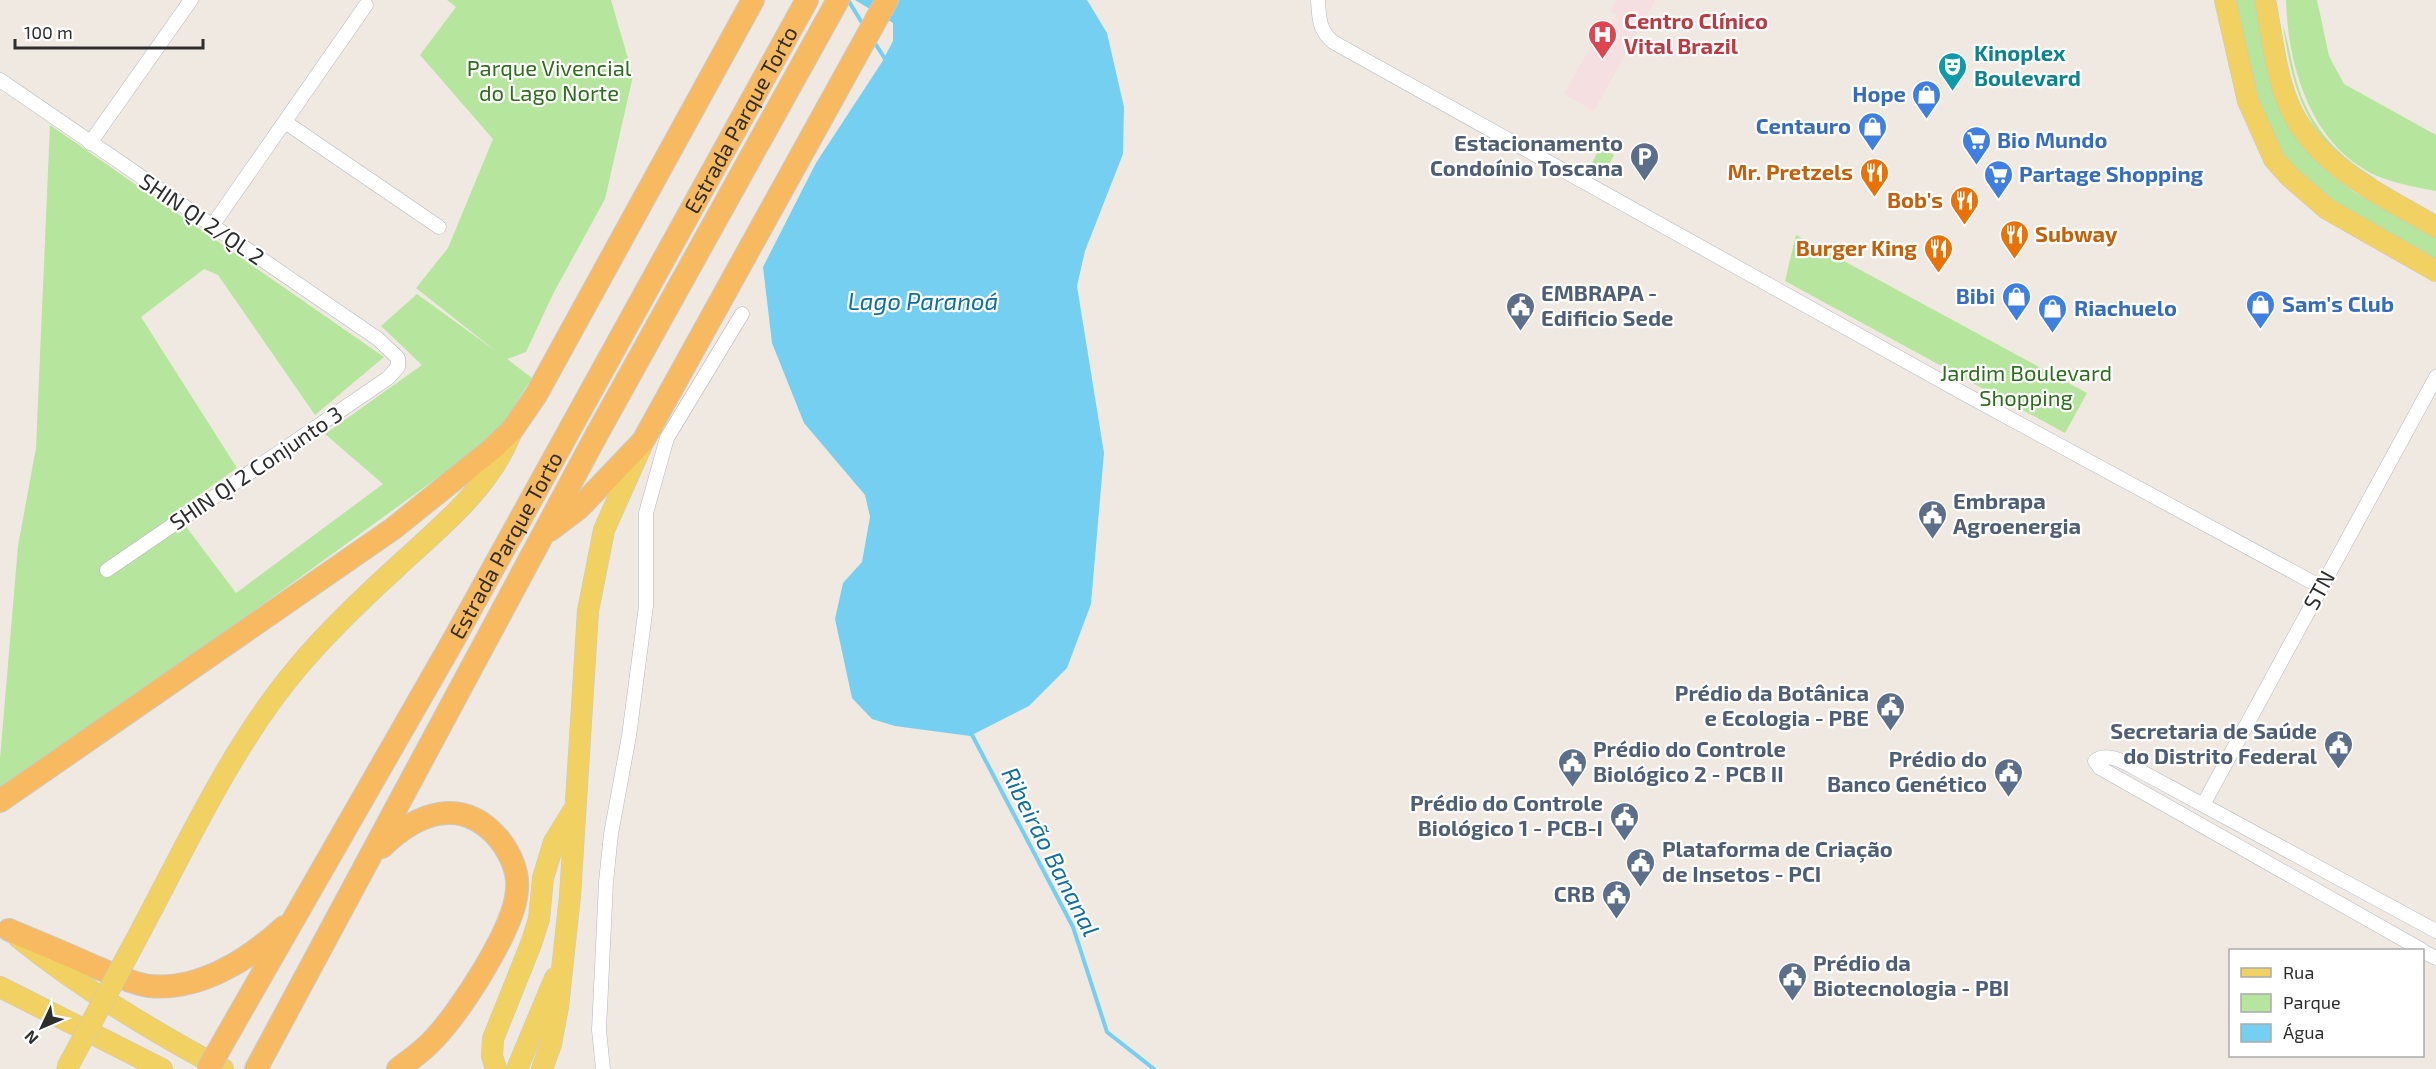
<svg xmlns="http://www.w3.org/2000/svg" width="2436" height="1069" font-family="'Exo 2',sans-serif">
<style>
.medical{fill:#f5dfe0}
.green{fill:#b6e59e}
.water{fill:#75cff0}
.lines{fill:none;stroke-linecap:round;stroke-linejoin:round}
.stream{stroke:#75cff0;stroke-width:4}
.minor-casing{stroke:#b4b7c1;stroke-width:15}
.primary-casing{stroke:#c9c9c9;stroke-width:22}
.trunk-casing{stroke:#c9c9c9;stroke-width:24}
.minor{stroke:#fff;stroke-width:14}
.primary{stroke:#f2d163;stroke-width:21}
.trunk{stroke:#f8ba60;stroke-width:22}
.primary-bridge-casing{stroke:#c9c9c9;stroke-width:22;stroke-linecap:butt}
.trunk-bridge-casing{stroke:#c9c9c9;stroke-width:24;stroke-linecap:butt}
.primary-bridge{stroke:#f2d163;stroke-width:21}
.trunk-bridge{stroke:#f8ba60;stroke-width:22}
.labels{text-anchor:middle;stroke-width:4.5;stroke-linejoin:round;paint-order:stroke}
.health-label{font-size:22px;font-weight:bold;fill:#be3a42;stroke:#fff;text-anchor:start}
.culture-label{font-size:22px;font-weight:bold;fill:#0d838f;stroke:#fff;text-anchor:start}
.park-label{font-size:22px;fill:#2c6e1b;stroke:#fff}
.shop-label{font-size:22px;font-weight:bold;fill:#366cbe;stroke:#fff;text-anchor:start}
.street-label{font-size:22px;fill:#2e2e2e;stroke:#fff}
.service-label{font-size:22px;font-weight:bold;fill:#4e5e75;stroke:#fff;text-anchor:end}
.food-label{font-size:22px;font-weight:bold;fill:#c56008;stroke:#fff;text-anchor:end}
.water-label{font-size:24px;font-style:italic;fill:#0d6fa3;stroke:#fff}
</style>
<rect width="100%" height="100%" fill="#efe9e1"/>
<path class="medical" d="M1617,0H1655L1594,111L1564,94L1606,20L1612,23L1617,15L1611,11Z"/>
<g class="green">
<path d="M447,0H611L633,76L605,199L553,294L526,352L507,359L532,378L495,436L251,613L0,788V759L18,546L36,448L50,125L384,357L315,415L218,275L204,269L141,317L237,468L175,512L236,593L383,484L325,434L422,365L381,326L417,294L497,352L416,288L448,248L493,139L420,55L456,7Z"/>
<path d="M2234,0H2256L2305,148L2328,172L2354,192L2436,237V261C2366,220 2287,190 2259,107C2247,73 2242,35 2234,0Z"/>
<path d="M2286,0H2317L2329,56L2344,84L2436,135V191C2418,188 2400,184 2382,178C2312,150 2288,68 2286,0Z"/>
<path d="M2283,26C2290,47 2292,69 2299,89C2312,129 2341,159 2377,179C2366,176 2358,169 2349,163C2303,130 2291,79 2283,26Z"/>
<path d="M1600,147L1614,155L1601,179L1588,171Z"/>
<path d="M1796,235L2087,393L2065,433L1785,281Z"/>
</g>
<path class="water" d="M855,0H1087L1107,33L1124,107L1123,154L1085,251L1077,286L1104,453L1091,604L1067,668L1029,706L970,736L895,726L872,719L852,698L835,619L843,583L862,562L870,517L865,495L804,423L772,343L763,267L816,163L882,62L893,41V23Z"/>
<g class="lines">
<g class="stream">
<path d="M848,0L864,26"/>
<path d="M873,40L887,62"/>
<path d="M970,731L1073,927L1107,1032L1154,1069"/>
</g>
<defs>
<g id="minor">
<path d="M1318,0C1319,18 1319,30 1333,42L1961,392L2321,587"/>
<path d="M0,80L378,339L398,358V367L388,378L107,570"/>
<path d="M285,122L439,227"/>
<path d="M90,143L191,0"/>
<path d="M212,226L366,5"/>
<path d="M2204,803L2436,377"/>
<path d="M2422,950L2100,768L2095,761C2106,752 2122,761 2133,767L2436,931"/>
<path d="M2422,951L2436,958"/>
<path d="M603,1069L599,1030L606,882L611,834L629,736L646,606V513L667,438L742,314"/>
</g>
<g id="primary">
<path d="M2225,0L2248,101L2274,159L2289,176L2327,209L2436,271"/>
<path d="M2265,0C2272,34 2275,71 2288,103C2313,165 2382,195 2436,227"/>
<path d="M19,938C82,989 152,1031 223,1069"/>
<path d="M131,949C181,857 230,747 298,667C328,631 363,598 397,567C439,528 490,488 511,433"/>
<path d="M0,987L162,1069"/>
<path d="M496,1069L492,1056L493,1039L531,944L539,919L543,878L554,842L575,808"/>
<path d="M517,1069L555,978"/>
<path d="M542,1069L551,1044L558,1007L570,896L588,611L604,530L641,447"/>
</g>
<g id="trunk">
<path d="M550,530L579,508L643,441L887,0"/>
<path d="M0,801L394,528L492,449L512,430L536,395L753,0"/>
<path d="M382,847C417,813 462,795 499,839C510,853 519,872 517,890C515,928 460,1012 433,1040C423,1051 410,1060 398,1069"/>
<path d="M9,930C37,942 65,953 93,966C111,973 129,983 149,986C199,991 248,960 284,927"/>
<path id="s1" d="M233,1025L453,641L807,0"/>
<path d="M256,1069L597,434L838,0"/>
</g>
</defs>
<use href="#minor" class="minor-casing"/>
<use href="#primary" class="primary-casing"/>
<use href="#trunk" class="trunk-casing"/>
<use href="#minor" class="minor"/>
<use href="#primary" class="primary"/>
<use href="#trunk" class="trunk"/>
<defs>
<path id="primary-bridge" d="M67,1068L131,949"/>
<path id="trunk-bridge" d="M208,1069L233,1025"/>
</defs>
<use href="#primary-bridge" class="primary-bridge-casing"/>
<use href="#trunk-bridge" class="trunk-bridge-casing"/>
<use href="#primary-bridge" class="primary-bridge"/>
<use href="#trunk-bridge" class="trunk-bridge"/>
</g>
<defs>
<symbol id="hospital-pin" viewBox="-11 -11 22 30"><path d="M0 17L-7.5 6A9.5 9.5 0 1 1 7.5 6Z" fill="#e0444e" stroke="#fff"/><path d="M-5-5h3v3.5h4V-5h3V5h-3V1.5h-4V5h-3Z" fill="#fff"/></symbol>
<symbol id="theatre-pin" viewBox="-11 -11 22 30"><path d="M0 17L-7.5 6A9.5 9.5 0 1 1 7.5 6Z" fill="#0f9aa8" stroke="#fff"/><path d="M-5-5.5Q0-4 5-5.5V0Q5 5 0 6Q-5 5-5 0ZM-3.3-2.5H-1v1.5H-3.3ZM1-2.5H3.3v1.5H1ZM-2.8 1Q0 5.5 2.8 1Z" fill="#fff"/></symbol>
<symbol id="shop-pin" viewBox="-11 -11 22 30"><path d="M0 17L-7.5 6A9.5 9.5 0 1 1 7.5 6Z" fill="#3f7fe0" stroke="#fff"/><path d="M-5-2.5h2.3a2.7 3.5 0 0 1 5.4 0H5L5.5 6h-11ZM-1.5-2.5h3a1.5 2.3 0 0 0-3 0Z" fill="#fff"/></symbol>
<symbol id="supermarket-pin" viewBox="-11 -11 22 30"><path d="M0 17L-7.5 6A9.5 9.5 0 1 1 7.5 6Z" fill="#3f7fe0" stroke="#fff"/><path d="M-6-5.5h2.5l.6 2H6L4.5 2H-2.5L-4.4-4H-6ZM-1.5 3.2a1.3 1.3 0 1 0 .1 0ZM3 3.2a1.3 1.3 0 1 0 .1 0Z" fill="#fff"/></symbol>
<symbol id="parking-pin" viewBox="-11 -11 22 30"><path d="M0 17L-7.5 6A9.5 9.5 0 1 1 7.5 6Z" fill="#5c6f8a" stroke="#fff"/><path d="M-3.5-5.5H1a3.5 3.5 0 0 1 0 7H-1V5.5H-3.5ZM-1-3.4V-.6H.8a1.4 1.4 0 0 0 0-2.8Z" fill="#fff"/></symbol>
<symbol id="restaurant-pin" viewBox="-11 -11 22 30"><path d="M0 17L-7.5 6A9.5 9.5 0 1 1 7.5 6Z" fill="#e8710a" stroke="#fff"/><path d="M-5-6h1v4h1v-4h1v4h1v-4h1v5L-1.5 .5V6h-2V.5L-5-1ZM5-6V6H3V1.5H1.5Q1.5-4 5-6Z" fill="#fff"/></symbol>
<symbol id="civic-pin" viewBox="-11 -11 22 30"><path d="M0 17L-7.5 6A9.5 9.5 0 1 1 7.5 6Z" fill="#5c6f8a" stroke="#fff"/><path d="M-.6-6.5H3V-4.5H.6V-3L4-1V1h2V6H-6V1h2V-1L-.6-3ZM-1.2 2.5V6h2.4V2.5Z" fill="#fff"/></symbol>
</defs>
<g fill-rule="evenodd">
<use href="#hospital-pin" x="1586" y="18" width="33" height="45"/>
<use href="#theatre-pin" x="1936" y="50" width="33" height="45"/>
<use href="#shop-pin" x="1910" y="78" width="33" height="45"/>
<use href="#shop-pin" x="1856" y="110" width="33" height="45"/>
<use href="#supermarket-pin" x="1960" y="124" width="33" height="45"/>
<use href="#parking-pin" x="1628" y="140" width="33" height="45"/>
<use href="#restaurant-pin" x="1858" y="156" width="33" height="45"/>
<use href="#supermarket-pin" x="1982" y="158" width="33" height="45"/>
<use href="#restaurant-pin" x="1948" y="184" width="33" height="45"/>
<use href="#restaurant-pin" x="1998" y="218" width="33" height="45"/>
<use href="#restaurant-pin" x="1922" y="232" width="33" height="45"/>
<use href="#shop-pin" x="2000" y="280" width="33" height="45"/>
<use href="#shop-pin" x="2244" y="288" width="33" height="45"/>
<use href="#civic-pin" x="1504" y="290" width="33" height="45"/>
<use href="#shop-pin" x="2036" y="292" width="33" height="45"/>
<use href="#civic-pin" x="1916" y="498" width="33" height="45"/>
<use href="#civic-pin" x="1874" y="690" width="33" height="45"/>
<use href="#civic-pin" x="2322" y="728" width="33" height="45"/>
<use href="#civic-pin" x="1556" y="746" width="33" height="45"/>
<use href="#civic-pin" x="1992" y="756" width="33" height="45"/>
<use href="#civic-pin" x="1608" y="800" width="33" height="45"/>
<use href="#civic-pin" x="1624" y="846" width="33" height="45"/>
<use href="#civic-pin" x="1600" y="878" width="33" height="45"/>
<use href="#civic-pin" x="1776" y="960" width="33" height="45"/>
</g>
<g class="labels">
<g class="health-label">
<text x="1624" y="29">Centro Clínico<tspan x="1624" dy="25">Vital Brazil</tspan></text>
</g>
<g class="culture-label">
<text x="1974" y="61">Kinoplex<tspan x="1974" dy="25">Boulevard</tspan></text>
</g>
<g class="park-label">
<text x="549" y="76">Parque Vivencial<tspan x="549" dy="25">do Lago Norte</tspan></text>
<text x="2026" y="381">Jardim Boulevard<tspan x="2026" dy="25">Shopping</tspan></text>
</g>
<g class="shop-label">
<text x="1906" y="102" text-anchor="end">Hope</text>
<text x="1851" y="134" text-anchor="end">Centauro</text>
<text x="1997" y="148">Bio Mundo</text>
<text x="2019" y="182">Partage Shopping</text>
<text x="1995" y="304" text-anchor="end">Bibi</text>
<text x="2282" y="312">Sam's Club</text>
<text x="2074" y="316">Riachuelo</text>
</g>
<g class="street-label">
<text dy="8" stroke="none"><textPath href="#s1" startOffset="1038">Estrada Parque Torto</textPath></text>
<text transform="translate(202 219) rotate(34)" y="8">SHIN QI 2/QL 2</text>
<text transform="translate(256 468) rotate(-34)" y="8">SHIN QI 2 Conjunto 3</text>
<text dy="8" stroke="none"><textPath href="#s1" startOffset="552">Estrada Parque Torto</textPath></text>
<text transform="translate(2319 590) rotate(-61)" y="8">STN</text>
</g>
<g class="service-label">
<text x="1623" y="151">Estacionamento<tspan x="1623" dy="25">Condoínio Toscana</tspan></text>
<text x="1541" y="301" text-anchor="start">EMBRAPA -<tspan x="1541" dy="25">Edificio Sede</tspan></text>
<text x="1953" y="509" text-anchor="start">Embrapa<tspan x="1953" dy="25">Agroenergia</tspan></text>
<text x="1869" y="701">Prédio da Botânica<tspan x="1869" dy="25">e Ecologia - PBE</tspan></text>
<text x="2317" y="739">Secretaria de Saúde<tspan x="2317" dy="25">do Distrito Federal</tspan></text>
<text x="1593" y="757" text-anchor="start">Prédio do Controle<tspan x="1593" dy="25">Biológico 2 - PCB II</tspan></text>
<text x="1987" y="767">Prédio do<tspan x="1987" dy="25">Banco Genético</tspan></text>
<text x="1603" y="811">Prédio do Controle<tspan x="1603" dy="25">Biológico 1 - PCB-I</tspan></text>
<text x="1662" y="857" text-anchor="start">Plataforma de Criação<tspan x="1662" dy="25">de Insetos - PCI</tspan></text>
<text x="1595" y="902">CRB</text>
<text x="1813" y="971" text-anchor="start">Prédio da<tspan x="1813" dy="25">Biotecnologia - PBI</tspan></text>
</g>
<g class="food-label">
<text x="1853" y="180">Mr. Pretzels</text>
<text x="1943" y="208">Bob's</text>
<text x="2035" y="242" text-anchor="start">Subway</text>
<text x="1917" y="256">Burger King</text>
</g>
<g class="water-label">
<text x="923" y="310">Lago Paranoá</text>
<text transform="translate(1050 852) rotate(63)" y="8">Ribeirão Bananal</text>
</g>
</g>
<rect x="2229" y="949" width="195" height="108" fill="#ffffff" stroke="#ababab" stroke-width="1.5"/>
<rect x="2241" y="968" width="30" height="9" fill="#f2d163" stroke="#ababab" stroke-width="1.5"/>
<text x="2283" y="979" font-size="18" fill="#2e2e2e">Rua</text>
<rect x="2241" y="994" width="30" height="18" fill="#b6e59e" stroke="#ababab" stroke-width="1.5"/>
<text x="2283" y="1009" font-size="18" fill="#2e2e2e">Parque</text>
<rect x="2241" y="1024" width="30" height="18" fill="#75cff0" stroke="#ababab" stroke-width="1.5"/>
<text x="2283" y="1039" font-size="18" fill="#2e2e2e">Água</text>
<g transform="translate(42 1027) rotate(226)" stroke="#ffffff" stroke-width="4.5" paint-order="stroke">
<path d="M0-4.5L10 22L0 15L-10 22Z" fill="#2e2e2e"/>
<text y="-9" font-size="16" font-weight="bold" text-anchor="middle" fill="#2e2e2e">N</text>
</g>
<path d="M15 39v9h188v-9" fill="none" stroke="#2e2e2e" stroke-width="3"/>
<text x="24" y="39" font-size="18" fill="#2e2e2e" stroke="#ffffff" stroke-width="4.5" paint-order="stroke">100 m</text>
</svg>
